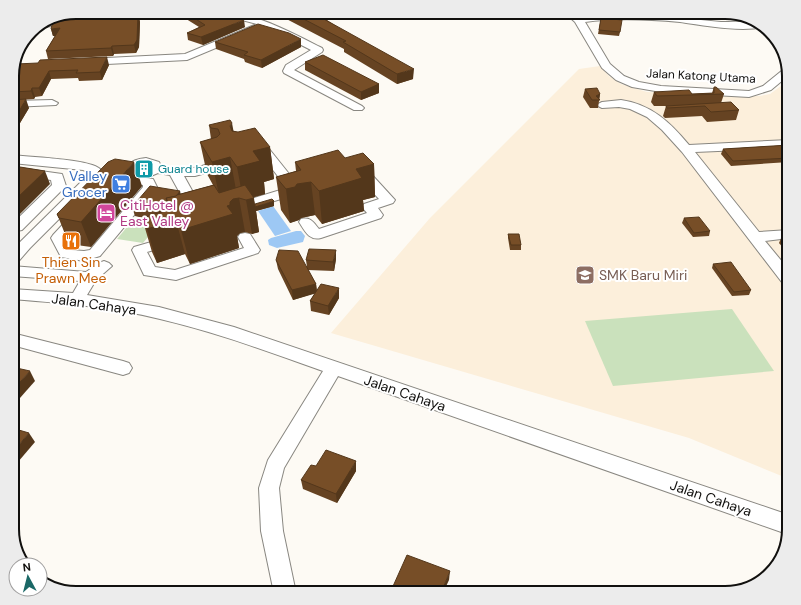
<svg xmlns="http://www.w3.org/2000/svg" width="801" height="605" font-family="'DM Sans',sans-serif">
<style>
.education{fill:#fcefdb}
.green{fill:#cae1bc}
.water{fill:#9dc8f4}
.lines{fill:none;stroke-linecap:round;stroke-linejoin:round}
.minor-casing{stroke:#898781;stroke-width:2}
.minor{fill:#fff;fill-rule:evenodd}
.wall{fill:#664322}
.shaded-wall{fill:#53371b}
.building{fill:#774e27;stroke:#53371b}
.labels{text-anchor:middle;stroke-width:4;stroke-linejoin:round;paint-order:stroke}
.far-street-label{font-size:12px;fill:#11100e;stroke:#fff}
.far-culture-label{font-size:12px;fill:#0d838f;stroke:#fff;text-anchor:start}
.shop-label{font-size:14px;fill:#366cbe;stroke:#fff;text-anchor:end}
.hotel-label{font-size:14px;fill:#b23c85;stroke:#fff;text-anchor:start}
.food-label{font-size:14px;fill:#c56008;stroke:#fff}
.education-label{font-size:14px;fill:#785e54;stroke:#fff;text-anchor:start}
.street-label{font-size:14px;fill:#11100e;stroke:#fff}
.rim{fill:none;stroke:#11100e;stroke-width:2}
</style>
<rect width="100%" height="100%" fill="#fdfaf4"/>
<path class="education" d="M600,66L609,76L621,84L647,92L760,96L770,94L789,80V479L689,438L331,333L430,218L579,69Z"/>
<g class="green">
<path d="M132,221L158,225L143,243L117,239Z"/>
<path d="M732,309L774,371L613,386L585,321Z"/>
</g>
<g class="water">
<path d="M273,206L291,231L275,236L258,211Z"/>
<path d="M296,231H301L305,236L303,242L277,248L269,245L268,240L271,238Z"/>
</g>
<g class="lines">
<defs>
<g id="minor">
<path d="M146,12L151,15L149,17L117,21L112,18L117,15Z"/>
<path d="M217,12C255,12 288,31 322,48L323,50L322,52L294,70L362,106L364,108L362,110H354L284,73L283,71L286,65L311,50L266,27L187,60L87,65L82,62L87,59L185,54L257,24L219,14Z"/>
<path d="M564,12H575L581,17C628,10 674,18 721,22C732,22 759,20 766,27C738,32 708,26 680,22C649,19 616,17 585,22L610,64L624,76L639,82L661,86L749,91L763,86L784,69L787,68L789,75L771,90L749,97L661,92L632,87L616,80L602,68L575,22Z"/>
<path d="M74,18L77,19L79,21L77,23L44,27L40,25L54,20Z"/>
<path d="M52,100L58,103L56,105L12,107V101Z"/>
<path d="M621,100C651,104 671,123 689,145L789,140V148L695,152L759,232L789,230V238L765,241L789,270V286L784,285L682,152L662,130L647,117L630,109L619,107L602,108L596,105L602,102Z"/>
<path d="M266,149L270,150L298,185L304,186L306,189L304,192L238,212L233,213L228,212L226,209L228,206L287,188L263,157L254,160L250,159L248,156L250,153Z"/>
<path d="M12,155C28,157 94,159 101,170L99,179L30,248L17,263L12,265V250L88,175V172L83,170L12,163Z"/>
<path d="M146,158L159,162L161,166C172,168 182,169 193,168C203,167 213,160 223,162L225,165L223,168L195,176H184L204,212L202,215L197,216L192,215L170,175L158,173L146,178L153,179L157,187L155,190L100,256L84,261L61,257L51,238L53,235L105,179L121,174L128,175L127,167C132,160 138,159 146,158ZM142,166L149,168L144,171H139ZM122,182L143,185V187L90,250L84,251L71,250L65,239L115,185Z"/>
<path d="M12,167L62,174L66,186L22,230L12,232V224L52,185L51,180L12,175Z"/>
<path d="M368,175L373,176L395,200L393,203L378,208L383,215L381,218L321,238C309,241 305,231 299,222L301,219C311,217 313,222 319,229L367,213L362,207L364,204L379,199L365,184L357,186L352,185L350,182L352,179Z"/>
<path d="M245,233L250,234L260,250L258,253L176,280L144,275L132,250L134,247L165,238L170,237L175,238L177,241L175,244L147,252L155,267L175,270L244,248L238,237L240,234Z"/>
<path d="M104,261L109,263L112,266L96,280L87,295L159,307L234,327L789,515L787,534L338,376L284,468L279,488L283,531L296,593H274L261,531L259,488L268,460L323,371C269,352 216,332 160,319C112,307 62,303 12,299V289L73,293L80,281L12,276V266L86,272L99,263Z"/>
<path d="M12,333L123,361L129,363L132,368L129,373L123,375L12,345Z"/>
</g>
</defs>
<use href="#minor" class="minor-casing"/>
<use href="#minor" class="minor"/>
</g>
<g class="wall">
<path d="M175,12H207L219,19L245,27L203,45L188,40L187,33L199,27Z"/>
<path d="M273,12H344L324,18L413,79L397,84L344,52V49Z"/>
<path d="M138,14L140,22L139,47L136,53L114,54L113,56L48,59L46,51L55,36H53L51,29L82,19Z"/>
<path d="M601,18L620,32L619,36L598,34Z"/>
<path d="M215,42L301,47L262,68L245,62L244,59L216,49Z"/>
<path d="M305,62L379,84V93L361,100L305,70Z"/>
<path d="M109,65L102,80L79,81L78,78L51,79L42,96L35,97L34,99L19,100L29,108L20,123L12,124V71Z"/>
<path d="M714,87L724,94L721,103L739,110L736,120L707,122L702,116L665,118L663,116L666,106H677H654L651,102L654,92L692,94L712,93Z"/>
<path d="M585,89L600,94L598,108H590L583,97Z"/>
<path d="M209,125L234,131L270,147L274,179L264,182L265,194L253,197L255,204L274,206L256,211L259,232L252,234L245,232L240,233L237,236L239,248L190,264L185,254L157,263L152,252L142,218H143L135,216L132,207L213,185L207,174L200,142L211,139Z"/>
<path d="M789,127V137L784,132L786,128Z"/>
<path d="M789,145V162L731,166L721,154L723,149Z"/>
<path d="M345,158L374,164L375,197L363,200L364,211L322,224L315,215L301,218L299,220L290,223L281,210L276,177L296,171L295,162Z"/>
<path d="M142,186L91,247L69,244L57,214Z"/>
<path d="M684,218L710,231L709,236L693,237L682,223Z"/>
<path d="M785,229H789V255L779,243Z"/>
<path d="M508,234L521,245V250H510L508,238Z"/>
<path d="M336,259L334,271L308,270L316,284L317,291L339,298L329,315L311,311L310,301L315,293L293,300L278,269L276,260L307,267L306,260Z"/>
<path d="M713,264L751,290L749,295L732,296L712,268Z"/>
<path d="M316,466L356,471L337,503L303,489L301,480Z"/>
</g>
<g class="shaded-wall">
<path d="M76,12H87L86,16L60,18Z"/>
<path d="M261,12H268L261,14Z"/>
<path d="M315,12H344L314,22L313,13Z"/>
<path d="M138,14L140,22L139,47L136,53L134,45Z"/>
<path d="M244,20L245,27L203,45L201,37Z"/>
<path d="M60,28L63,35L53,36L51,29Z"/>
<path d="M301,39V47L262,68L261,60Z"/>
<path d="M112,46L114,54L113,56L111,48Z"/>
<path d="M107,57L109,65L102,80L100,72Z"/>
<path d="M414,69L413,79L397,84V74Z"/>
<path d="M49,71L51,79L42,96L39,88Z"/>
<path d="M379,84V93L361,100V92Z"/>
<path d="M32,88L35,97L34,99L31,91Z"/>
<path d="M600,94L599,100L596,96Z"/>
<path d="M26,99L29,108L20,123L17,115Z"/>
<path d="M232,123L238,155L230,126Z"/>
<path d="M270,147L274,179L264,182L265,194L244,200L243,199L237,167L253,151Z"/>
<path d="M230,157L236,190L219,195L212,162Z"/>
<path d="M134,162L142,186L91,247L81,222Z"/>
<path d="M374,164L375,197L363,200L364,211L322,224L319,191L356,169Z"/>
<path d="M45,171L50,184L20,214L12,216V201Z"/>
<path d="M311,182L315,215L301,218L299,220L290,223L286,189L297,184Z"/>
<path d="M180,191L182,200L170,206L169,203Z"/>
<path d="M239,198L245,232L240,233L237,236L239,248L190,264L181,230L227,206L233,199Z"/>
<path d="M254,198L255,207L274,201V206L256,211L259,232L252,234L246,200Z"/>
<path d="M168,205L170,214L162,212Z"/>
<path d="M176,220L185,254L157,263L147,229Z"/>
<path d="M336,250V259L334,271L333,262Z"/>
<path d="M316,284L317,293L293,300L292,290Z"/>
<path d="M339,288V298L329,315L328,306Z"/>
<path d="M30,371L35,381L12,407V391Z"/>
<path d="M29,433L35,442L12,469V453Z"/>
<path d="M356,461V471L337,503L336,494Z"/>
<path d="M450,571L449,580L443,593H441Z"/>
</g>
<g class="building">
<path d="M185,12H207L219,19L228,15L244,20L201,37L187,33L205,25Z"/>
<path d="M290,12H315L313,13L414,69L397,74L343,42L346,41Z"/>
<path d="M138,14L137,40L134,45L112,46L111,48L46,51L60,28L51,29L53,21L55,20L82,17L81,19Z"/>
<path d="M601,18L622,20L620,32L599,30Z"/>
<path d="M258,24L289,33L301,39L261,60L244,55L248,52L215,42Z"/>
<path d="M323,55L379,84L361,92L305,62Z"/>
<path d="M107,57L100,72L76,73L78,70L49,71L39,88H32L31,91L12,92V71L16,64L38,63L40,60Z"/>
<path d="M714,87H716L724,94L657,96L654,92L689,90L692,94L714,93Z"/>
<path d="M597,88L600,94L596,96L600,100H592L585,89Z"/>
<path d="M26,99L17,115H12V100Z"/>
<path d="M731,102L739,110L711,112L705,106L667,108L666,106Z"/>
<path d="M230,120L232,123L230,126L232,131L238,132L255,128L270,147L253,151L260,161L237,167L230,157L212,162L200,142L217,137L220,134L218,129L211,128L209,125Z"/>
<path d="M789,127V131L786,128Z"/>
<path d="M789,145V158L733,161L723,149Z"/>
<path d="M338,150L345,158L363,153L374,164L356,169L362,178L319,191L311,182L297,184L295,187L286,189L276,177L301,170L295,162Z"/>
<path d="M115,159L134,162L81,222L59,218L57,214L108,162Z"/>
<path d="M20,167L45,171L14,201H12V174Z"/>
<path d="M214,185L219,193L245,185L254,198L246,200L239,198L233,199L230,202V205L227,206L233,214L181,230L176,220L147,229L142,218L168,210L170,206L166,198Z"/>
<path d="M150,186L180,191L176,196L166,198L168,205L162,212L132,207Z"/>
<path d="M272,199L274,201L255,207V204Z"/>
<path d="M699,217L710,231L694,233L684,218Z"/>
<path d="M785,229H789V234Z"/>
<path d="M508,234H519L521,245H511Z"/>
<path d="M309,249L336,250L333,262L306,260Z"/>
<path d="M279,250L298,251L316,284L292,290L276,260Z"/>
<path d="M731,262L751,290L734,292L713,264Z"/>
<path d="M321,284L339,288L328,306L310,301Z"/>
<path d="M12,367L30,371L12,391Z"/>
<path d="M12,428L29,433L12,453Z"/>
<path d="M326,450L356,461L336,494L301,480L311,465L316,466Z"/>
<path d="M407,555L450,571L441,593H390Z"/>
</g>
<defs>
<symbol id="building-square" viewBox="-11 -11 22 22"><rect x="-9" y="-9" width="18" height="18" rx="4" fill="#0f9aa8" stroke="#fff"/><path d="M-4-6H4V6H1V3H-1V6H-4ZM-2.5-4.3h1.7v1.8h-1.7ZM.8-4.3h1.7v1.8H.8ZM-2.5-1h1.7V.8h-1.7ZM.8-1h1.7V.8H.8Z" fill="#fff"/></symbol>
<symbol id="supermarket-square" viewBox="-11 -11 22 22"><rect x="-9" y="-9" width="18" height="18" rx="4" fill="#3f7fe0" stroke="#fff"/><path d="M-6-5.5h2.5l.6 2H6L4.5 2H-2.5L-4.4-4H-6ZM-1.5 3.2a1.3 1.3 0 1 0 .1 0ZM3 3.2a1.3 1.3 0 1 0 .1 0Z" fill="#fff"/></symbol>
<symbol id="hotel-square" viewBox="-11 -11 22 22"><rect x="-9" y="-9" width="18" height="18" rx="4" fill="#d1479c" stroke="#fff"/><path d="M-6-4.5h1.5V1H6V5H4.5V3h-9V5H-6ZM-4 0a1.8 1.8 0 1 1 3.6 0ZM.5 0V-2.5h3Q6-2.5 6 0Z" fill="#fff"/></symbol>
<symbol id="restaurant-square" viewBox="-11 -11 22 22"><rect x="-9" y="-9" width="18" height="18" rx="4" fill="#e8710a" stroke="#fff"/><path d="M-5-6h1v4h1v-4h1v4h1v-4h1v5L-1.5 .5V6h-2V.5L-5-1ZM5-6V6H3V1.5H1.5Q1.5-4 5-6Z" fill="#fff"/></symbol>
<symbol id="school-square" viewBox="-11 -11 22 22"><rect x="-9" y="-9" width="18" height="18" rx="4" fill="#8d6e63" stroke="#fff"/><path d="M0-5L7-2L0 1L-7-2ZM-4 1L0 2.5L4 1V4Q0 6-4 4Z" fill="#fff"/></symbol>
</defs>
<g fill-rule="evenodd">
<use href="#building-square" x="133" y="158" width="22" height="22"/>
<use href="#supermarket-square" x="110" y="173" width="22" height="22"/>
<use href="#hotel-square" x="95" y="202" width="22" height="22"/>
<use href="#restaurant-square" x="60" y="230" width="22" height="22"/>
<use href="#school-square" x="574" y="264" width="22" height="22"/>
</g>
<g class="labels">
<g class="far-street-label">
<text transform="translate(701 76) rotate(3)" y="4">Jalan Katong Utama</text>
</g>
<g class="far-culture-label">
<text x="158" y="173">Guard house</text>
</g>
<g class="shop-label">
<text x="107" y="181">Valley<tspan x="107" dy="16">Grocer</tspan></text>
</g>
<g class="hotel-label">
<text x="120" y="210">CitiHotel @<tspan x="120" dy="16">East Valley</tspan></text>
</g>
<g class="food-label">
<text x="71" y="267">Thien Sin<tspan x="71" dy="16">Prawn Mee</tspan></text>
</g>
<g class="education-label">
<text x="599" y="280">SMK Baru Miri</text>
</g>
<g class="street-label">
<text transform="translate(94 304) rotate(8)" y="5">Jalan Cahaya</text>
<text transform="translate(405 393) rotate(19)" y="5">Jalan Cahaya</text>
<text transform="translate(711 498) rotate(19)" y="5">Jalan Cahaya</text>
</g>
</g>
<path d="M0 0H801V605H0ZM76 19H725A57 57 0 0 1 782 76V529A57 57 0 0 1 725 586H76A57 57 0 0 1 19 529V76A57 57 0 0 1 76 19Z" fill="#ececec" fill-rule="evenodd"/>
<path class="rim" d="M76 19H725A57 57 0 0 1 782 76V529A57 57 0 0 1 725 586H76A57 57 0 0 1 19 529V76A57 57 0 0 1 76 19Z"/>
<g transform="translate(28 577) rotate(353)"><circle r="19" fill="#ffffff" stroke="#a09f9f"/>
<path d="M0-3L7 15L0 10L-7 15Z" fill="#1a6866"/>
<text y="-6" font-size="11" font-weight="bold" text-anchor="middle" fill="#11100e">N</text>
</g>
</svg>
